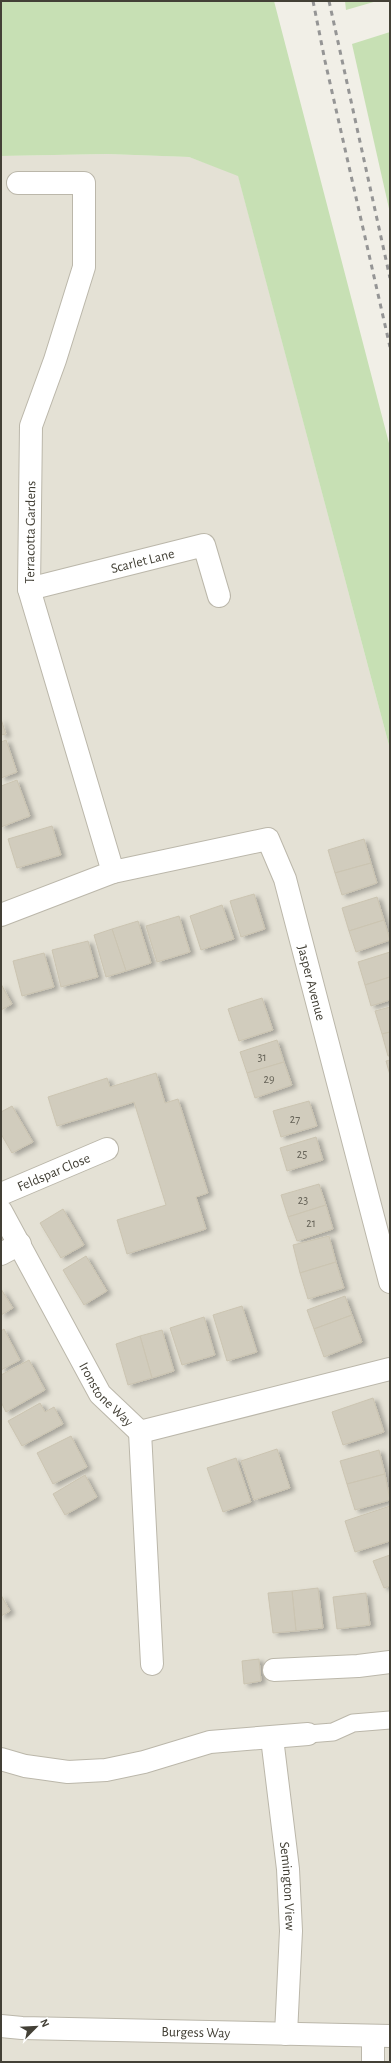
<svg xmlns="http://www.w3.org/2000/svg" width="391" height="2063" font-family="'Alegreya Sans',sans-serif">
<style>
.residential{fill:#e4e1d5}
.green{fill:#c7e0b4}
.building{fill:#d1ccbd;stroke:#cbc4b1;filter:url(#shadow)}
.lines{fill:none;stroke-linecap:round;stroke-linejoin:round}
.lane-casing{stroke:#bbb7aa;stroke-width:19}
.street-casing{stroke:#bbb7aa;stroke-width:24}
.lane{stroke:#fff;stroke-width:17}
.street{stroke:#fff;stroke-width:22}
.rail{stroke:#959595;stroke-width:3;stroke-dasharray:5 5;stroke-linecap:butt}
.labels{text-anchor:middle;stroke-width:4;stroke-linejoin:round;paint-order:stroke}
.number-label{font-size:12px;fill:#666358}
.street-label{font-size:14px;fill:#434036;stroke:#fff}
</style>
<defs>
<filter id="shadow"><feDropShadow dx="4.5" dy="2.5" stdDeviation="2" flood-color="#0004"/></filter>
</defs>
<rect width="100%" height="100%" fill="#f1efe7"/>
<path class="residential" d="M107,154L189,157L238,175L390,749V2062H1V156Z"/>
<g class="green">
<path d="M1,1H274L390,447V749L238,176L189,157L107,154L1,156Z"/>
<path d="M345,1H377L346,10Z"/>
<path d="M390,32V213L352,44Z"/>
</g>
<g class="building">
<path d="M1,719L6,734L1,735Z"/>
<path d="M6,740L17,772L1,778V742Z"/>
<path d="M17,780L30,816L1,827V786Z"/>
<path d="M52,826L61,855L17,868L8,839Z"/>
<path d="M364,839L371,863L335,873L328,850Z"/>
<path d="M371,863L377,883L342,895L335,873Z"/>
<path d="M254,894L265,929L241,937L230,901Z"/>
<path d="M377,897L384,920L349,931L342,908Z"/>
<path d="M222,905L234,939L201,950L190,916Z"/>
<path d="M179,916L190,952L157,962L146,926Z"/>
<path d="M384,920L390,940L356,952L349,931Z"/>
<path d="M138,921L151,963L126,971L112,929Z"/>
<path d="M112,929L126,971L106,977L94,935Z"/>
<path d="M88,941L98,977L61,987L52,950Z"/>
<path d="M390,952V977L365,985L358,962Z"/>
<path d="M44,953L54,987L22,996L13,961Z"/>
<path d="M390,977V1000L371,1006L365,985Z"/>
<path d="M1,984L12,1004L1,1010Z"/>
<path d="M262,998L273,1030L239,1041L228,1009Z"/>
<path d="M390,1007V1032L382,1034L375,1011Z"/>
<path d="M390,1032V1056H388L382,1034Z"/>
<path d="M277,1040L284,1062L247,1073L240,1052Z"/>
<path d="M390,1060V1075L386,1061Z"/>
<path d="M284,1062L292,1085L255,1098L247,1073Z"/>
<path d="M156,1073L165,1103L178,1099L208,1193L196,1197L206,1229L127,1254L117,1220L166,1205L134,1102L57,1126L48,1097L107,1078L110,1087Z"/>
<path d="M309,1101L317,1126L281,1137L273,1111Z"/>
<path d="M12,1106L33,1142L12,1153L1,1134V1112Z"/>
<path d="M316,1137L323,1160L287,1171L280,1148Z"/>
<path d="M319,1184L326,1205L288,1217L281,1195Z"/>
<path d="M326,1205L333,1229L297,1241L288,1217Z"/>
<path d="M63,1209L84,1245L61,1258L40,1223Z"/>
<path d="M329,1236L336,1262L300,1273L293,1245Z"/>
<path d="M86,1256L107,1291L84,1305L63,1270Z"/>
<path d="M336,1262L344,1288L308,1299L300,1273Z"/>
<path d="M1,1289L13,1308L1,1315Z"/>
<path d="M345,1296L352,1315L314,1329L307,1310Z"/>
<path d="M242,1306L257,1352L227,1361L213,1315Z"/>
<path d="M352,1315L362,1342L324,1357L314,1329Z"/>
<path d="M204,1317L215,1355L182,1365L170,1328Z"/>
<path d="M4,1329L20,1360L1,1370V1331Z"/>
<path d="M162,1330L174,1371L152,1378L140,1336Z"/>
<path d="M140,1336L152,1378L128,1385L116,1344Z"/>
<path d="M29,1360L45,1390L6,1412L1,1402V1375Z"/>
<path d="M373,1398L384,1432L343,1445L332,1412Z"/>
<path d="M40,1403L45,1412L54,1407L63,1424L22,1446L8,1421Z"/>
<path d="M71,1436L87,1467L53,1484L37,1453Z"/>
<path d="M277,1449L290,1488L254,1500L241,1461Z"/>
<path d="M379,1450L385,1474L347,1484L340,1461Z"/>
<path d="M236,1458L251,1502L223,1512L207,1468Z"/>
<path d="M385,1474L390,1500L355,1510L347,1484Z"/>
<path d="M85,1475L97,1497L65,1515L53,1494Z"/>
<path d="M390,1506V1541L355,1552L345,1521Z"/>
<path d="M390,1555V1586L384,1588L373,1561Z"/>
<path d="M318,1588L323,1628L296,1631L292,1591Z"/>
<path d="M292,1591L296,1631L273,1633L268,1593Z"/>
<path d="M366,1593L370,1625L337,1629L333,1597Z"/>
<path d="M1,1595L10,1611L1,1616Z"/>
<path d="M259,1659L261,1681L244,1684L242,1661Z"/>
</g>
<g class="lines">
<defs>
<path id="lane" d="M308,1734L333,1732L353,1723L390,1720"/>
<g id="street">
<path id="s1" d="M29,589L204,545L219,596"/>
<path id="s2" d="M113,872L268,839L285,879L390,1282"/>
<path id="s3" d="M1,915L113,872L29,589L31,426L55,360L84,267V183H18"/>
<path id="s4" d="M1,1194L107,1149"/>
<path id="s5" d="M1,1211L100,1394L140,1432L390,1369"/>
<path d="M1,1254L20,1244"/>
<path d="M140,1432L152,1664"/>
<path d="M274,1670L358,1666L390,1662"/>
<path id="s6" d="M272,1738L288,1869L291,1931L286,2034"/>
<path d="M1,1759L25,1766L68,1772L106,1770L144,1762L210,1742L308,1734"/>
<path id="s7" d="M1,2026L22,2028L390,2036"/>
<path d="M373,2062V2036"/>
</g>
</defs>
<use href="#lane" class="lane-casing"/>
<use href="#street" class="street-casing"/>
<use href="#lane" class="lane"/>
<use href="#street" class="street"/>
<g class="rail">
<path d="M313,1L325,61L390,347"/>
<path d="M329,1L390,278"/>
</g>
</g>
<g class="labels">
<g class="number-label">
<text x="262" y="1061">31</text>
<text x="269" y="1083">29</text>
<text x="295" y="1123">27</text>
<text x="302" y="1158">25</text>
<text x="303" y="1204">23</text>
<text x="311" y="1227">21</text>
</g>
<g class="street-label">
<text dy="5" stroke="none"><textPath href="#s3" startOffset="472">Terracotta Gardens</textPath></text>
<text dy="5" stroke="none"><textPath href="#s1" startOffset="117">Scarlet Lane</textPath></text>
<text dy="5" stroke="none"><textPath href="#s2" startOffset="309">Jasper Avenue</textPath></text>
<text dy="5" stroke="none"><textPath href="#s4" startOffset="57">Feldspar Close</textPath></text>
<text dy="5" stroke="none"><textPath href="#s5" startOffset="212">Ironstone Way</textPath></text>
<text dy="5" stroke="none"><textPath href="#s6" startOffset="149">Semington View</textPath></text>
<text dy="5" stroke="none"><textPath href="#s7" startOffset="195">Burgess Way</textPath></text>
</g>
</g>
<rect width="391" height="2063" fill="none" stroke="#434036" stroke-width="4"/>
<g transform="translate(36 2027) rotate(66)" stroke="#ffffff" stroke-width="3" paint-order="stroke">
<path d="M0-3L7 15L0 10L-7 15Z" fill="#434036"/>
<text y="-6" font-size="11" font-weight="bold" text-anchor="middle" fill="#434036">N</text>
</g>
</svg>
